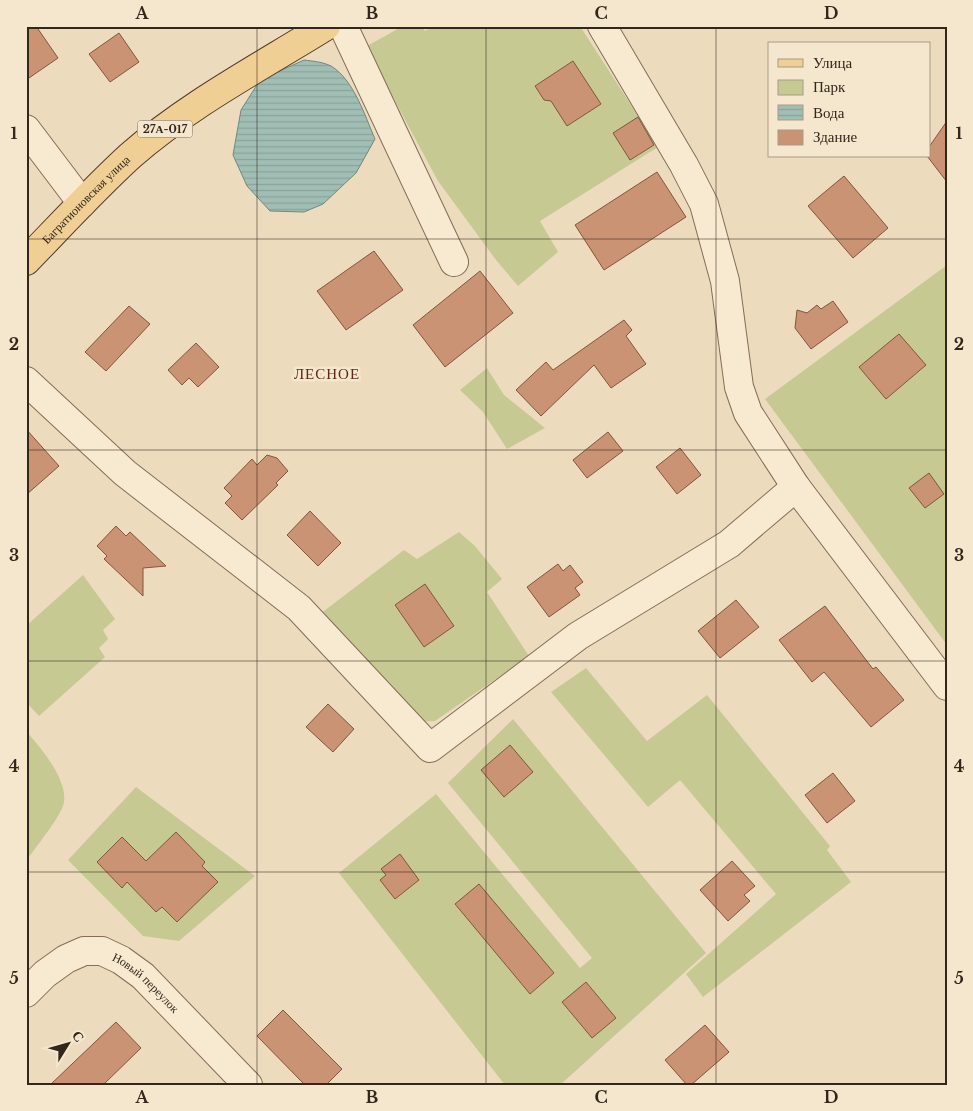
<svg xmlns="http://www.w3.org/2000/svg" width="973" height="1111" font-family="'Libre Baskerville',serif">
<style>
.green{fill:#c6ca92}
.water{fill:url(#water-rules);stroke:#698b81}
.building{fill:#ca9374;stroke:#83553d}
.lines{fill:none;stroke-linecap:round;stroke-linejoin:round}
.street-casing{stroke:#846d57;stroke-width:30}
.primary-casing{stroke:#513b2c;stroke-width:30}
.street{stroke:#f8ead0;stroke-width:28}
.primary{stroke:#f0cf95;stroke-width:28}
.grid{fill:none;stroke:#33261b;stroke-width:1;stroke-opacity:0.55}
.labels{text-anchor:middle;stroke-width:5;stroke-linejoin:round;paint-order:stroke}
.shield{fill:#f4e7cd;stroke:#6d6050;stroke-width:1}
.shield-label{font-size:11px;font-weight:bold;fill:#33261b}
.street-label{font-size:12px;fill:#33261b;stroke:#f4e7cd}
.quarter-label{font-size:15px;letter-spacing:1px;fill:#5f261c;stroke:#f4e7cd}
.neatline{fill:none;stroke:#33261b;stroke-width:2}
.grid-label{font-size:16px;text-anchor:middle;font-weight:bold;fill:#33261b}
</style>
<defs>
<pattern id="water-rules" width="6" height="5" patternUnits="userSpaceOnUse" patternTransform="scale(1.25)"><rect width="6" height="5" fill="#a1beb4"/><path d="M0 2.5h6" fill="none" stroke="#8ba39a"/></pattern>
</defs>
<rect width="100%" height="100%" fill="#ecdcbd"/>
<g class="green">
<path d="M403,26H422L425,31L433,26H580L658,147L540,221L558,252L518,286L496,260L438,181L397,105L367,46Z"/>
<path d="M947,265V645L765,399Z"/>
<path d="M487,368L504,395L545,428L507,449L483,412L460,390Z"/>
<path d="M459,532L475,546L502,579L487,592L529,656L435,721L414,722L320,614L404,550L417,559Z"/>
<path d="M83,575L115,619L103,630L108,639L99,648L105,657L39,716L26,702V626Z"/>
<path d="M586,668L647,741L707,695L830,846L827,850L851,882L703,997L686,974L776,894L680,780L648,807L551,692Z"/>
<path d="M513,719L706,953L560,1085H505L339,873L436,794L580,968L592,958L448,783Z"/>
<path d="M26,731C41,748 71,783 63,806C58,820 36,847 26,861Z"/>
<path d="M136,787L255,876L179,941L143,936L68,860Z"/>
</g>
<path class="water" d="M304,60C312,61 323,62 331,66C354,80 365,116 375,139L356,173L323,204L304,212L270,211L247,186L233,155L241,110L260,80Z"/>
<g class="building">
<path d="M26,26H36L58,58L26,80Z"/>
<path d="M119,33L139,62L110,82L89,54Z"/>
<path d="M573,61L601,104L567,126L551,101L544,100L535,86Z"/>
<path d="M638,117L654,145L630,160L613,133Z"/>
<path d="M947,121V182L927,156H929V147Z"/>
<path d="M657,172L686,217L604,270L575,225Z"/>
<path d="M844,176L888,228L853,258L808,206Z"/>
<path d="M374,251L403,290L346,330L317,291Z"/>
<path d="M480,271L513,313L445,367L413,325Z"/>
<path d="M833,301L848,322L811,349L795,328L797,310L807,313L817,305L821,309Z"/>
<path d="M129,306L150,324L106,371L85,352Z"/>
<path d="M624,320L632,330L626,336L646,364L611,388L594,365L541,416L516,390L546,362L553,370Z"/>
<path d="M899,334L926,365L886,399L859,367Z"/>
<path d="M196,343L219,367L198,387L189,378L182,385L168,370Z"/>
<path d="M26,429L59,466L26,495Z"/>
<path d="M608,432L623,451L587,478L573,460Z"/>
<path d="M680,448L701,475L677,494L656,467Z"/>
<path d="M267,455L277,458L288,471L276,483L278,485L242,520L225,503L232,496L224,488L252,459L257,465Z"/>
<path d="M929,473L944,494L925,508L909,488Z"/>
<path d="M310,511L341,543L318,566L287,535Z"/>
<path d="M116,526L126,536L130,532L166,566L143,568V596L104,559L107,556L97,546Z"/>
<path d="M558,564L563,571L570,565L583,582L575,588L580,595L549,617L527,587Z"/>
<path d="M425,584L454,626L424,647L395,605Z"/>
<path d="M736,600L759,627L720,658L698,631Z"/>
<path d="M825,606L873,669L876,667L904,700L871,727L824,672L812,682L779,640Z"/>
<path d="M328,704L354,729L333,752L306,727Z"/>
<path d="M510,745L533,772L504,797L481,770Z"/>
<path d="M833,773L855,801L827,823L805,795Z"/>
<path d="M176,832L205,862L202,866L218,882L177,922L162,907L156,912L127,882L122,888L97,862L122,837L146,861Z"/>
<path d="M400,854L419,880L395,899L380,880L386,875L381,869Z"/>
<path d="M732,861L755,886L744,895L750,901L728,921L700,890Z"/>
<path d="M479,884L554,973L530,994L455,904Z"/>
<path d="M586,982L616,1018L592,1038L562,1002Z"/>
<path d="M283,1010L342,1069L326,1085H305L257,1036Z"/>
<path d="M116,1022L141,1048L103,1085H50Z"/>
<path d="M705,1025L729,1052L691,1085H687L665,1060Z"/>
</g>
<g class="lines">
<defs>
<g id="street">
<path d="M343,26L454,262"/>
<path d="M602,26L684,165L704,204L725,281L739,387L748,413L796,487L947,686"/>
<path d="M26,129L82,203"/>
<path d="M26,381L125,473L299,608L430,748L578,636L729,544L796,487"/>
<path id="s1" d="M26,993L45,974L66,959L84,951H102L121,960L143,976L248,1085"/>
</g>
<g id="primary">
<path id="s2" d="M26,261C60,226 94,189 130,156C188,105 260,67 326,26"/>
</g>
</defs>
<use href="#street" class="street-casing"/>
<use href="#primary" class="primary-casing"/>
<use href="#street" class="street"/>
<use href="#primary" class="primary"/>
</g>
<path class="grid" d="M257,26V1085M486,26V1085M716,26V1085M26,239H947M26,450H947M26,661H947M26,872H947"/>
<g class="labels">
<rect class="shield" x="137.5" y="120.5" width="55" height="17" rx="4"/>
<g class="shield-label">
<text x="165" y="133">27А-017</text>
</g>
<g class="street-label">
<text dy="4" stroke="none"><textPath href="#s2" startOffset="86">Багратионовская улица</textPath></text>
<text dy="4" stroke="none"><textPath href="#s1" startOffset="145">Новый переулок</textPath></text>
</g>
<g class="quarter-label">
<text x="327" y="379">ЛЕСНОЕ</text>
</g>
</g>
<rect width="973" height="1111" fill="none" stroke="#f4e7cd" stroke-width="55"/>
<rect x="768" y="42" width="162" height="115" fill="#f4e7cd" stroke="#a79a86"/>
<rect x="778" y="59" width="25" height="8" fill="#f0cf95" stroke="#a79a86"/>
<text x="813" y="68" font-size="15" fill="#33261b">Улица</text>
<rect x="778" y="80" width="25" height="15" fill="#c6ca92" stroke="#a79a86"/>
<text x="813" y="92" font-size="15" fill="#33261b">Парк</text>
<rect x="778" y="105" width="25" height="15" fill="url(#water-rules)" stroke="#a79a86"/>
<text x="813" y="118" font-size="15" fill="#33261b">Вода</text>
<rect x="778" y="130" width="25" height="15" fill="#ca9374" stroke="#a79a86"/>
<text x="813" y="142" font-size="15" fill="#33261b">Здание</text>
<g transform="translate(68 1044) rotate(53)" stroke="#f4e7cd" stroke-width="4" paint-order="stroke">
<path d="M0-4L9 19L0 12L-9 19Z" fill="#33261b"/>
<text y="-8" font-size="14" font-weight="bold" text-anchor="middle" fill="#33261b">С</text>
</g>
<rect x="28" y="28" width="918" height="1056" class="neatline"/>
<g class="grid-label">
<text x="142" y="19">A</text>
<text x="372" y="19">B</text>
<text x="601" y="19">C</text>
<text x="831" y="19">D</text>
<text x="14" y="139">1</text>
<text x="959" y="139">1</text>
<text x="14" y="350">2</text>
<text x="959" y="350">2</text>
<text x="14" y="561">3</text>
<text x="959" y="561">3</text>
<text x="14" y="772">4</text>
<text x="959" y="772">4</text>
<text x="14" y="984">5</text>
<text x="959" y="984">5</text>
<text x="142" y="1103">A</text>
<text x="372" y="1103">B</text>
<text x="601" y="1103">C</text>
<text x="831" y="1103">D</text>
</g>
</svg>
